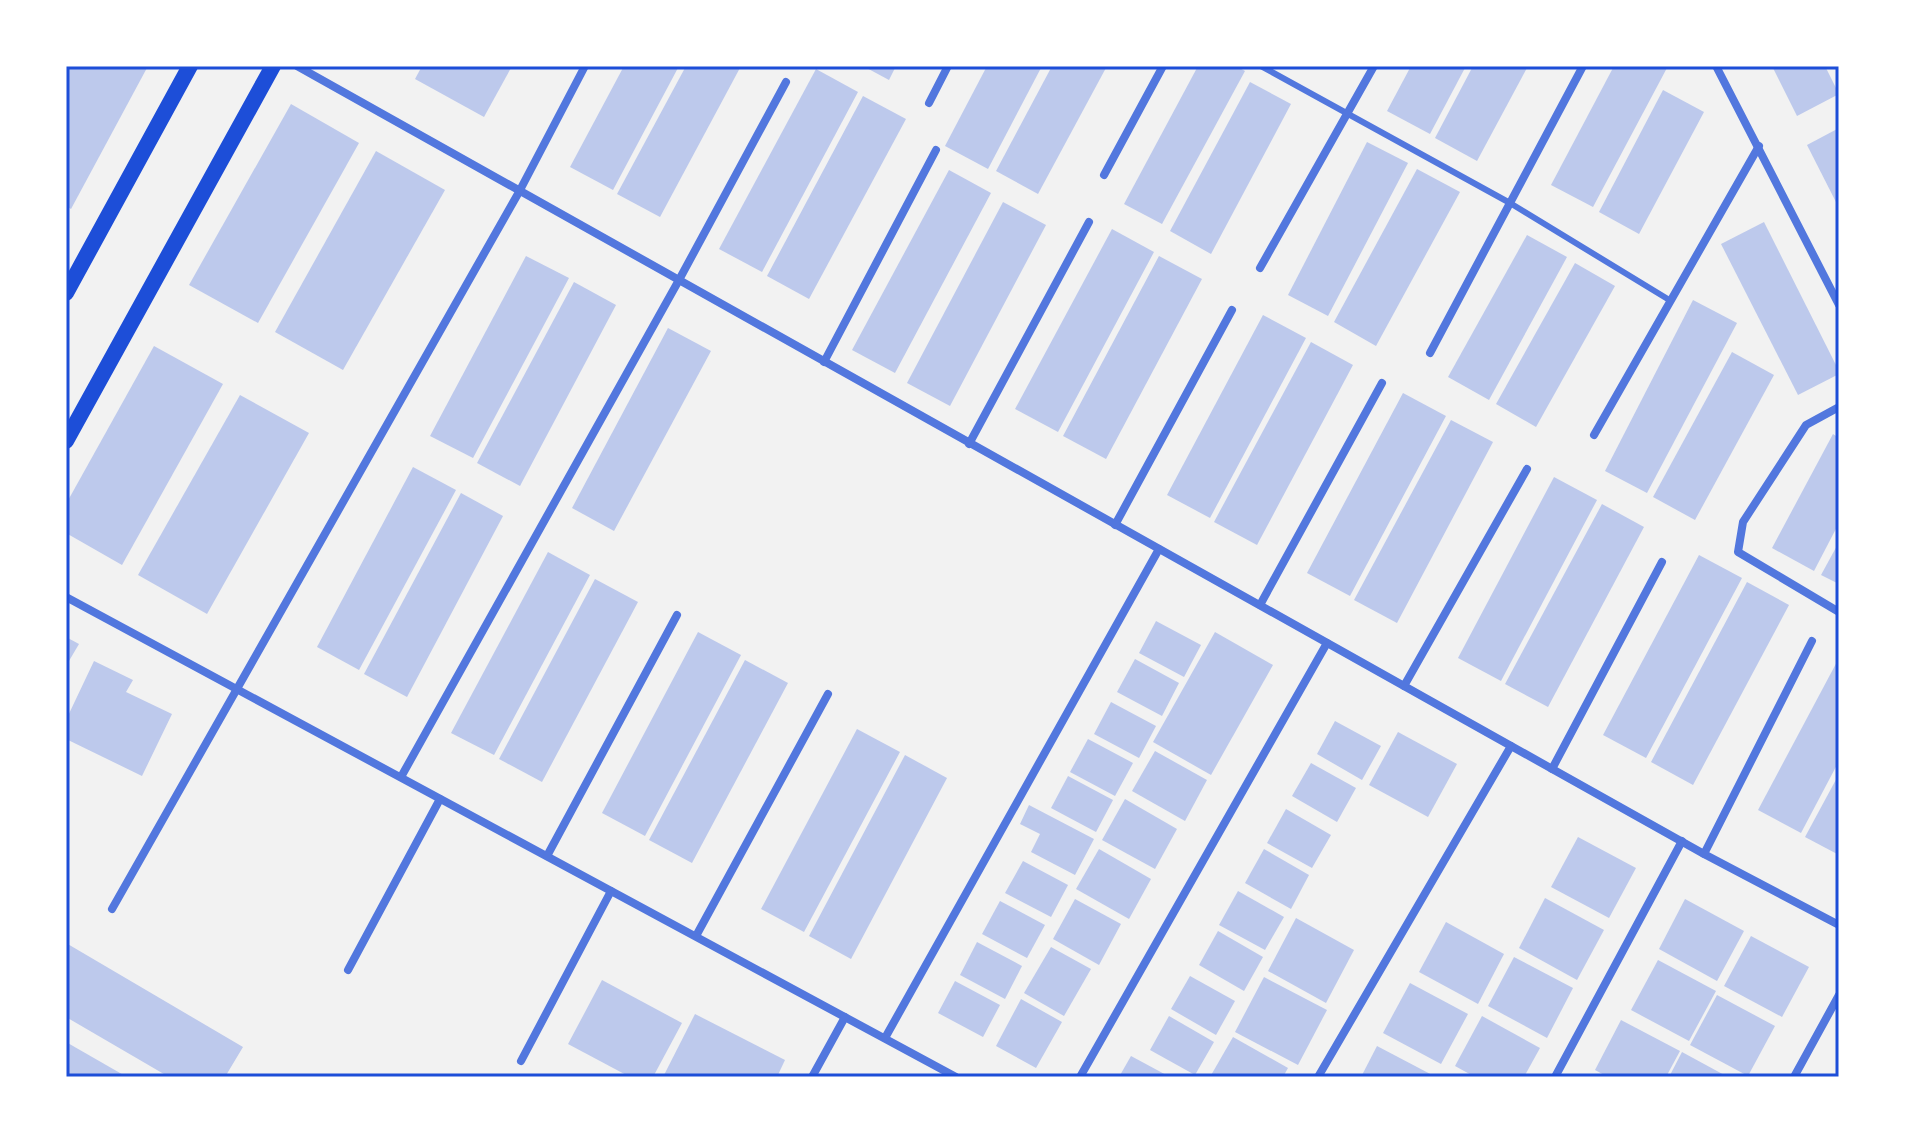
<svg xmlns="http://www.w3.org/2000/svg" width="1905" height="1143" font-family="'DM Sans',sans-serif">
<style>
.building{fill:#bdc9ec}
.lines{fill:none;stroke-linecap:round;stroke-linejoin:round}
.service{stroke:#5277de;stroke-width:6}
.minor{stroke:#5277de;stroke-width:8}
.secondary{stroke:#1d4ed8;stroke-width:16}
.neatline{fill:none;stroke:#1d4ed8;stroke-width:3}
</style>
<rect width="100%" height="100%" fill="#f2f2f2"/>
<g class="building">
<path d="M66,66H148L71,209L66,206Z"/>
<path d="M422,66H512L484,117L415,79Z"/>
<path d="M624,66H679L613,190L570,167Z"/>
<path d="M686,66H741L660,217L617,194Z"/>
<path d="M863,66H896L889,80Z"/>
<path d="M987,66H1042L988,169L945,146Z"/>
<path d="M1052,66H1107L1038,194L996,171Z"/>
<path d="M1198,66H1236L1245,71L1162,224L1124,204Z"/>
<path d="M1411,66H1466L1430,134L1387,111Z"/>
<path d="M1473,66H1528L1477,161L1435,138Z"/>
<path d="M1614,66H1668L1593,207L1551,185Z"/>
<path d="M1772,66H1825L1839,94L1797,116Z"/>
<path d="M816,69L858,92L762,272L719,249Z"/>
<path d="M1250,82L1291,104L1211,254L1170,231Z"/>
<path d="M1663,90L1704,112L1639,234L1599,212Z"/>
<path d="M863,96L906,119L809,299L767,276Z"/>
<path d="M291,104L359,143L258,323L189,285Z"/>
<path d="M1839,128V208L1807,145Z"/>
<path d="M1367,142L1408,163L1328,316L1288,295Z"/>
<path d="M376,151L445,190L343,370L275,332Z"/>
<path d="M1417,169L1460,192L1376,346L1334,322Z"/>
<path d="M949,170L991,193L895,373L852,350Z"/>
<path d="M1003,202L1046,225L950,406L907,383Z"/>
<path d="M1764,222L1839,371V374L1798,395L1721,244Z"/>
<path d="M1112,229L1154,252L1058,432L1015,409Z"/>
<path d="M1527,235L1567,257L1489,400L1448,377Z"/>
<path d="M526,256L569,278L473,458L430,436Z"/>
<path d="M1159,256L1202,279L1106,459L1063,436Z"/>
<path d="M1575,263L1615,286L1536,427L1496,404Z"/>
<path d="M574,282L616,305L520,486L477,463Z"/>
<path d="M1693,300L1737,323L1647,493L1605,471Z"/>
<path d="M1263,315L1306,338L1210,518L1167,495Z"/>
<path d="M668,328L711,351L614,531L572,508Z"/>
<path d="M1311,342L1353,365L1257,545L1214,522Z"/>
<path d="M154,346L223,384L122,565L66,533V504Z"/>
<path d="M1732,352L1774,375L1695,520L1653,497Z"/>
<path d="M1403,393L1446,416L1350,596L1307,573Z"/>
<path d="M240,395L309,433L207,614L138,575Z"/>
<path d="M1451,420L1493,442L1397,623L1354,600Z"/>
<path d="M1833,434L1839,438V523L1814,571L1772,548Z"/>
<path d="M413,467L456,490L359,670L317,647Z"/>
<path d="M1554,477L1597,500L1501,681L1458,658Z"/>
<path d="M461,493L503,516L407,697L364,674Z"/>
<path d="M1602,504L1644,527L1548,707L1505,684Z"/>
<path d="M1839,542V584L1821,575Z"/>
<path d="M548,552L590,575L494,755L451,733Z"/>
<path d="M1699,555L1742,578L1646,758L1603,735Z"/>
<path d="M595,579L638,602L542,782L499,759Z"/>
<path d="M1747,582L1789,605L1693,785L1651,762Z"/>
<path d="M1156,621L1201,645L1184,677L1139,653Z"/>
<path d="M698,632L741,655L645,836L602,813Z"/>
<path d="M1215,632L1273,665L1211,775L1153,742Z"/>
<path d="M66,637L79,644L66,666Z"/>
<path d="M1839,658V761L1801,833L1758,810Z"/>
<path d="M1135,659L1179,683L1162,716L1117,692Z"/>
<path d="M745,660L788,683L692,863L649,840Z"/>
<path d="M94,661L133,680L126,692L172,714L142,776L66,739V720Z"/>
<path d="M1111,702L1156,726L1139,758L1094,734Z"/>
<path d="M1335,721L1381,746L1362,780L1317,754Z"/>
<path d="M857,729L900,752L804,932L761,909Z"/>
<path d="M1398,732L1457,764L1428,817L1369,785Z"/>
<path d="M1088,739L1133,763L1115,796L1070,772Z"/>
<path d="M1155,751L1207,780L1185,821L1132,791Z"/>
<path d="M905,755L947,778L851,959L809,936Z"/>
<path d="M1311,763L1356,788L1337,822L1292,796Z"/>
<path d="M1839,774V855L1805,837Z"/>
<path d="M1068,776L1113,800L1096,832L1051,808Z"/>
<path d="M1125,799L1177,829L1155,869L1102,840Z"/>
<path d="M1029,805L1094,839L1075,875L1031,852L1040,834L1020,824Z"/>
<path d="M1286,809L1331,835L1312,868L1267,843Z"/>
<path d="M1578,837L1636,868L1609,918L1551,887Z"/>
<path d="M1099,849L1151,879L1129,919L1076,889Z"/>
<path d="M1264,849L1309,875L1291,909L1245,883Z"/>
<path d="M1023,861L1068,885L1051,917L1005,893Z"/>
<path d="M1238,891L1284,917L1265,950L1219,925Z"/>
<path d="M1545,898L1604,930L1577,980L1519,948Z"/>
<path d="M1075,899L1121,924L1099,965L1053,939Z"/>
<path d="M1685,899L1744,931L1717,981L1659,949Z"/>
<path d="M1000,901L1045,925L1027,958L982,934Z"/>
<path d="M1296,918L1354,950L1326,1003L1268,971Z"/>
<path d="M1446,922L1504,954L1478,1004L1419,972Z"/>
<path d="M1218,931L1263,957L1244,991L1199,965Z"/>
<path d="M1751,936L1809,967L1782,1017L1724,986Z"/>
<path d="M977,942L1022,966L1005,999L960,975Z"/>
<path d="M66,943L243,1047L225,1077L205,1075L203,1077H169L66,1017Z"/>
<path d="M1051,947L1091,969L1064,1016L1024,993Z"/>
<path d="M1514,957L1573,988L1547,1038L1488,1006Z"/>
<path d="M1658,960L1716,991L1689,1041L1631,1010Z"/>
<path d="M1190,976L1235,1001L1216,1035L1171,1009Z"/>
<path d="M1264,977L1327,1010L1298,1065L1235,1032Z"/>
<path d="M602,980L682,1023L653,1077H630L568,1044Z"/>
<path d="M955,981L1000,1005L983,1037L938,1013Z"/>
<path d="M1410,983L1468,1014L1441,1064L1383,1033Z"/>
<path d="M1717,995L1775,1026L1748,1076L1690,1045Z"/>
<path d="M1021,999L1062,1022L1036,1068L996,1046Z"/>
<path d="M695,1014L785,1060L777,1077H663Z"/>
<path d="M1169,1016L1214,1042L1195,1075L1150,1050Z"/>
<path d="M1482,1016L1540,1048L1524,1077H1475L1455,1066Z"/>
<path d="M1621,1020L1680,1051L1666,1077H1608L1595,1070Z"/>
<path d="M1233,1037L1288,1068L1283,1077H1210Z"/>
<path d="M66,1042L127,1077H66Z"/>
<path d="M1377,1046L1436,1077H1361Z"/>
<path d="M1682,1052L1728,1077H1669Z"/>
<path d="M1131,1056L1170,1077H1119Z"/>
</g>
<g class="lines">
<path class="service" d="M1261,66L1510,203L1671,301"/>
<g class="minor">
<path d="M297,66L1704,854L1839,925"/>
<path d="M1716,66L1839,305"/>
<path d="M929,103L948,66"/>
<path d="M1104,175L1163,66"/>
<path d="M1260,268L1374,66"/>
<path d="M1430,353L1583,66"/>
<path d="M824,362L936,150"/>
<path d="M1839,407L1806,425L1743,522L1738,552L1839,612"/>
<path d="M1594,435L1759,146"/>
<path d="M969,444L1089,222"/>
<path d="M1115,525L1232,310"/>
<path d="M66,597L956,1077"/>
<path d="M1260,605L1382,383"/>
<path d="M1404,686L1527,469"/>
<path d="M1552,769L1662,562"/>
<path d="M401,777L679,280L786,82"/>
<path d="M1704,854L1812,641"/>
<path d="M547,856L677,615"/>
<path d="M112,909L519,192L585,66"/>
<path d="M696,936L828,694"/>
<path d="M348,970L440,799"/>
<path d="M885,1038L1159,549"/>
<path d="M521,1061L611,891"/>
<path d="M812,1077L845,1017"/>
<path d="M1080,1077L1327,643"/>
<path d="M1318,1077L1511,746"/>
<path d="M1555,1077L1682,841"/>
<path d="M1794,1077L1839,995"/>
</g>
<g class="secondary">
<path d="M66,293L190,66"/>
<path d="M66,441L273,66"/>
</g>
</g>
<rect width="1905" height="1143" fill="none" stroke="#ffffff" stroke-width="136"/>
<rect x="68" y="68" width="1769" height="1007" class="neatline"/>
</svg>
